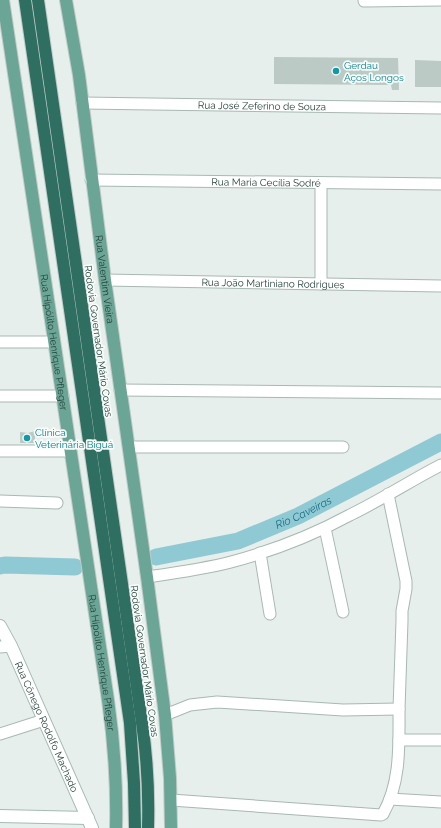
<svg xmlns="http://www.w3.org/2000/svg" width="441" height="828" font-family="Raleway,sans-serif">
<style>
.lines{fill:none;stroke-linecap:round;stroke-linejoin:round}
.river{stroke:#8ec9d4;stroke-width:17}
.building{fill:#bbcac4}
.street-casing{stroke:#a8b8b2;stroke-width:13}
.secondary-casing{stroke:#a4bbb3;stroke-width:14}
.primary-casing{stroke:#c2cac8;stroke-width:14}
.highway-casing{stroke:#c2cac8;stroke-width:14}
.street{stroke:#fff;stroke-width:11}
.secondary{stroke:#fff;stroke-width:12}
.primary{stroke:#6aa596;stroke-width:12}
.highway{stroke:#2f6f62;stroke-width:12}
.culture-dot{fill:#0f9aa8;stroke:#f7fbf9;stroke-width:1.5}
.labels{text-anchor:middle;stroke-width:3.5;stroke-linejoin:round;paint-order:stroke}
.culture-label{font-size:10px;fill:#0d838f;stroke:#f7fbf9;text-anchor:start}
.street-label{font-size:10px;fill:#24423a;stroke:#f7fbf9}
.water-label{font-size:11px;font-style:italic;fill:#1c6f80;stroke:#f7fbf9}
</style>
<rect width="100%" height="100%" fill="#e6efeb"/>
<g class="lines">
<g class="river">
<path id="s1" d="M156,557L238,541L298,516L441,442"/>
<path d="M0,566L5,565L75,567"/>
</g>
</g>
<g class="building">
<path d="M274,57L398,58L399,90H392L391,85L274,84Z"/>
<path d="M415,60L441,61V87H415Z"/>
<path d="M35,431V443H20V432L28,433Z"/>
</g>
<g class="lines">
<defs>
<g id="street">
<path d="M364,1L441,0"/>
<path id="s2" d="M82,103L441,108"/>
<path id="s3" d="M91,180L441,184"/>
<path id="s4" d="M105,280L441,286"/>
<path d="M321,284V183"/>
<path d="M0,342H54"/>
<path d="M120,390L441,393"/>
<path d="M0,396H63"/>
<path d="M129,447H343"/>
<path d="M0,451H71"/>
<path d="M0,501L57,503"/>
<path d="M325,528L343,612"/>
<path d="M260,553L270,614"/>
<path d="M147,577C175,573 204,569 231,562C272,551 313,535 350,515C381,500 410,481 441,465"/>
<path d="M0,647L11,646"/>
<path d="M165,715L190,705L217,702L343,710L399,709"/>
<path d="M0,734L44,720"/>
<path d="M399,740H441"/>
<path d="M390,799L441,802"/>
<path d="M171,800L381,815L383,814C401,782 399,745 399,709C400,680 401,650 402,621V611L406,589V581L388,494"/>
</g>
<g id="secondary">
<path id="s5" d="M0,626L11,646L92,828"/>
<path d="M0,816L88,818"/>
</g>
<g id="primary">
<path id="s6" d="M3,0L108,700C114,742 117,785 116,828"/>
<path id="s7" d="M66,0L79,75L105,280L147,577L165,715L170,778L171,828"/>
</g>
<g id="highway">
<path d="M25,0L130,723L134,783L135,828"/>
<path d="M38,0L142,723C147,757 149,793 148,828"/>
</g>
</defs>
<use href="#street" class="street-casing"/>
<use href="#secondary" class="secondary-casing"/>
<use href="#primary" class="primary-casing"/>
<use href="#highway" class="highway-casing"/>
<use href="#street" class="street"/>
<use href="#secondary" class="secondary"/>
<use href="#primary" class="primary"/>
<use href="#highway" class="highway"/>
</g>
<g class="culture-dot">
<circle cx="336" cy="71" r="4"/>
<circle cx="27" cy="438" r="4"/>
</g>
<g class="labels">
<g class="culture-label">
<text x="344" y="69">Gerdau<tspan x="344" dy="12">Aços Longos</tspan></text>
<text x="35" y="436">Clínica<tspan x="35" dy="12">Veterinária Biguá</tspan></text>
</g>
<g class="street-label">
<text dy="4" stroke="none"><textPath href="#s2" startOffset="180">Rua José Zeferino de Souza</textPath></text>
<text dy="4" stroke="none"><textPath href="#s3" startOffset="175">Rua Maria Cecília Sodré</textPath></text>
<text dy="4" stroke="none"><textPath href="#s7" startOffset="282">Rua Valentim Vieira</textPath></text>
<text dy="4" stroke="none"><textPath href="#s4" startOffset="168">Rua João Martiniano Rodrigues</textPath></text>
<text transform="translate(99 341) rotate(82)" y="4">Rodovia Governador Mário Covas</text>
<text dy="4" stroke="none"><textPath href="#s6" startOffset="346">Rua Hipólito Henrique Pfleger</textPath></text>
<text transform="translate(145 661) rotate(82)" y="4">Rodovia Governador Mário Covas</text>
<text dy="4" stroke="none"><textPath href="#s6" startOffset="670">Rua Hipólito Henrique Pfleger</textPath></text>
<text dy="4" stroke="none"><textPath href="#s5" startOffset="111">Rua Cônego Rodolfo Machado</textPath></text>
</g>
<g class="water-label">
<text dy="4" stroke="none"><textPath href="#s1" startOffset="155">Rio Caveiras</textPath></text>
</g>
</g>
</svg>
